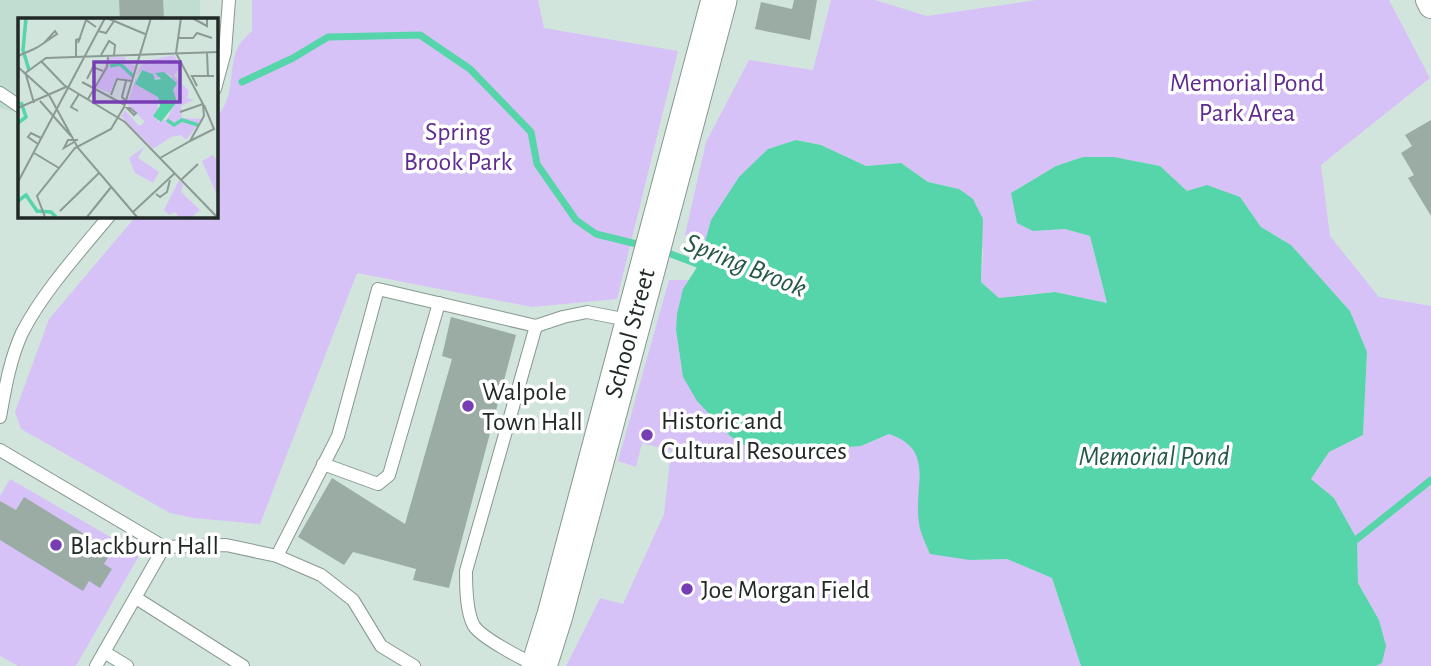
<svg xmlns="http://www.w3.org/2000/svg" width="1431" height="666" font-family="'Alegreya Sans',sans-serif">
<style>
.built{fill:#c1dcd0}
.green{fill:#d7c2f7}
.water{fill:#56d5aa}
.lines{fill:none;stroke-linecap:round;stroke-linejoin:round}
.stream{stroke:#56d5aa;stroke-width:7}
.building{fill:#9aaca4}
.lane-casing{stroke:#869890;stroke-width:14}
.street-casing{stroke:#869890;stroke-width:26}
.secondary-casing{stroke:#869890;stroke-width:37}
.lane{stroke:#fff;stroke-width:12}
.street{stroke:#fff;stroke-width:24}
.secondary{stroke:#fff;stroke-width:35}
.poi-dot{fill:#773eb4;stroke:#fff;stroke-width:2.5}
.labels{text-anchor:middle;stroke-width:7;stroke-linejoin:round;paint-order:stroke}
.park-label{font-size:26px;fill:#5f2c92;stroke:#fff}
.street-label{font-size:26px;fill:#212926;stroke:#fff}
.poi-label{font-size:26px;fill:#212926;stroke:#fff;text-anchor:start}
.water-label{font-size:28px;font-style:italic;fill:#255846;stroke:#fff}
.inset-river{fill:none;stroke:#56d5aa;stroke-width:3.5}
.inset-road{fill:none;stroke:#8b9a94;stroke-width:2}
.view{fill:#773eb4;fill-opacity:0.15;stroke:#773eb4;stroke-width:3.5}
.inset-edge{fill:none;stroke:#212926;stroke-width:3.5}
</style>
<rect width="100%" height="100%" fill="#d2e5dd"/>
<path class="built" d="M0,0H200V19H19V113L0,108Z"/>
<g class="green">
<path d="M252,0H538L544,28L678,51L617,299L532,307L357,273L260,524L194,518L170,513L21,429L15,412L49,319L137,215H215V120C237,93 227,75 237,49C240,42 247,36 252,31Z"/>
<path d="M831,0H875L927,16L1036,0H1389L1430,78L1321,165L1330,236L1379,297L1431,306V666H1376L1382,663L1379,620L1358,583L1357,539L1334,498L1311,479L1329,452L1363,435L1367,352L1350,311L1291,245L1261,227L1240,197L1187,191L1160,166L1114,157H1083L1056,166L1011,193L1033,231L1065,229L1090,236L1107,303L1055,292L999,298L981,282L983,250L959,189L928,182L901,163L866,166L821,145L797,140L768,149L711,220L704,248L685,235L706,142L749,60L813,70Z"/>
<path d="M669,280H690L677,314L676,330L683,377L815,457L836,447L862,446L889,434L905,440L919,457V524L970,560L1007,559L1052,578L1081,666H566L600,598L623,604L664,514L671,451L642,443L636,467L618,461Z"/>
<path d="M10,479L140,554L76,666H18L0,656V496Z"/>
</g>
<path class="water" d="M796,140L821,145L866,166L901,163L928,182L959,189L973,199L983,219L981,282L999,298L1055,292L1107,303L1090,236L1065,229L1033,231L1017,223L1011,193L1056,166L1083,157H1114L1160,166L1187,191L1207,185L1240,197L1261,227L1291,245L1350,311L1367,352L1363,435L1329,452L1311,479L1334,498L1357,539L1358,583L1379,620L1386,646L1382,663L1376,666H1081L1052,578L1007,559L970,560L930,554C926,544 920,533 919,523C913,485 936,450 889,434L861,446L836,448L815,457L794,460L755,452L730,436L697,401L683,377L676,330L677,314L683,289L699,264L711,220L739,177L768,149Z"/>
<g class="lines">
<g class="stream">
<path d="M242,82L293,58L328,37L420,35L470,69L531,132L537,164L576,220L596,234L645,246"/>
<path d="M663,251L705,267"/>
<path d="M1348,543L1357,539L1431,480"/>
</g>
</g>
<g class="building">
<path d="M119,0H163L164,19H120Z"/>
<path d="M794,0H817L810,40L755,29L761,2L792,9Z"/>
<path d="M1431,120V216L1408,178L1414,175L1401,153L1412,146L1405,135Z"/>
<path d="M451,317L516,335L449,588L413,580L416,569L353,552L344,565L298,537L332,478L405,524L452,359L442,356Z"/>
<path d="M24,497L112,551L104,564L112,569L100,588L89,581L83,591L0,540V501L16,510Z"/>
</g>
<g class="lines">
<defs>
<g id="lane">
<path d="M215,89L225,52L229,0"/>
<path d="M0,93L19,106"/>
<path d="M0,417C5,389 10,359 22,333C42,293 81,250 110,215"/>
<path d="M0,450L164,547L226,545L277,556L321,575L353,600L381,646L414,666"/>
<path d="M323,464L378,484L389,475L439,303"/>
<path d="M277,556L338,436L378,289L536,326L563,317L587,312L633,321"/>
<path d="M136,598L243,666"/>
<path d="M104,652L127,666"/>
<path d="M536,665C522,659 482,638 474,626C466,612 466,586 466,571L536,326"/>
<path d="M96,666L164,547"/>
</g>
<path id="street" d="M1428,0L1431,6"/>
<path id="secondary" d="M539,666L555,615L719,0"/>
</defs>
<use href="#lane" class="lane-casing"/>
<use href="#street" class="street-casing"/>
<use href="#secondary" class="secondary-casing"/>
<use href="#lane" class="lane"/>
<use href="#street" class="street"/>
<use href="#secondary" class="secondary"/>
</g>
<g class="poi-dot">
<circle cx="468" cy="406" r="7"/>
<circle cx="647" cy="435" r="7"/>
<circle cx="56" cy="545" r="7"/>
<circle cx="687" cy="589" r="7"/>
</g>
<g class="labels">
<g class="park-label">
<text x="1247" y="91">Memorial Pond<tspan x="1247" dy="30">Park Area</tspan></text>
<text x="458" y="140">Spring<tspan x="458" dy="30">Brook Park</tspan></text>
</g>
<g class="street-label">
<text transform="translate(629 333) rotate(-75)" y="9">School Street</text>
</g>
<g class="poi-label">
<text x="482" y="400">Walpole<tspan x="482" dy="30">Town Hall</tspan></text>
<text x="661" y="429">Historic and<tspan x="661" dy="30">Cultural Resources</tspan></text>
<text x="70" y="554">Blackburn Hall</text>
<text x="701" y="598">Joe Morgan Field</text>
</g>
<g class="water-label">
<text transform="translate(746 264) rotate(22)" y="10">Spring Brook</text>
<text x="1154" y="465">Memorial Pond</text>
</g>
</g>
<g transform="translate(18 18)">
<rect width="200" height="200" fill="#d2e5dd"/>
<path d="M156,37L162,48L156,58L171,73L169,80L176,82L163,88L164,100L184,101L168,122L163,117L153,119L135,131L103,98L107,92L121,108L127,104L109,86L118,60L124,71L131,70L140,78V104L149,101L157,85L154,58L148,55L136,62L135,56L124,52L117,58L126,43ZM91,39H107L109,45L117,47L113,62L98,60L92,75L77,69ZM126,129L120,140L141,154L135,165L117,155L111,140ZM195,137L199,143V177L184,143ZM161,162L165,166L163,174L182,192L174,199H161L157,194L151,197L146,192Z" fill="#d7c2f7"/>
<path d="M124,52L135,56L137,62L143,61L137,55L146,54L159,65L155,72L159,84L143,104L135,98L142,88L140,79L117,66Z" fill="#56d5aa"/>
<path class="inset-river" d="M8,0L5,32L11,52M92,48L102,46L115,58M149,102L156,107L164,102L180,107M0,105L8,99L3,84M0,183L8,177L19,193L33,194L38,199"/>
<path class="inset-road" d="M89,0L127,16M174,0L189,8V0M80,13L88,15L96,3M160,20H175L179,15L194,20M60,25L68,2L78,9M189,35L190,58M83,37L91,23L97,27L96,37M0,38L16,31L20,29L39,16L37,13L26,25M58,39V22L63,20M23,43L46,67L107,104L199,199M0,49L31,77L60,130L119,199M6,56L28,40L200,34M8,57L16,85M69,61L75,49L85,53M108,63L104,79L109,84M64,64L107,87M179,68L174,58H196M93,77L99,61L114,63M70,81L89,49L90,39M22,83L53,118M0,90L48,69M109,90H112L118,95L116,97ZM60,93L53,89L61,76M162,94L185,86M172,123L196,111L186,87M56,124L46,130L50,122H60M20,126L10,119L13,115L23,120M16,135L41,150M142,140L172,123L186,98L185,86L158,35L163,0M163,162L180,146M0,164L87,0M138,176L142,179L149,174L152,162M42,193L81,155M115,194L157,155M27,199L19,178L57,130L93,111L106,89L133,0M69,199L94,168"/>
<path class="view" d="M76,44H162V84H76Z"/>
<rect width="200" height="200" class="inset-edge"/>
</g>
</svg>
